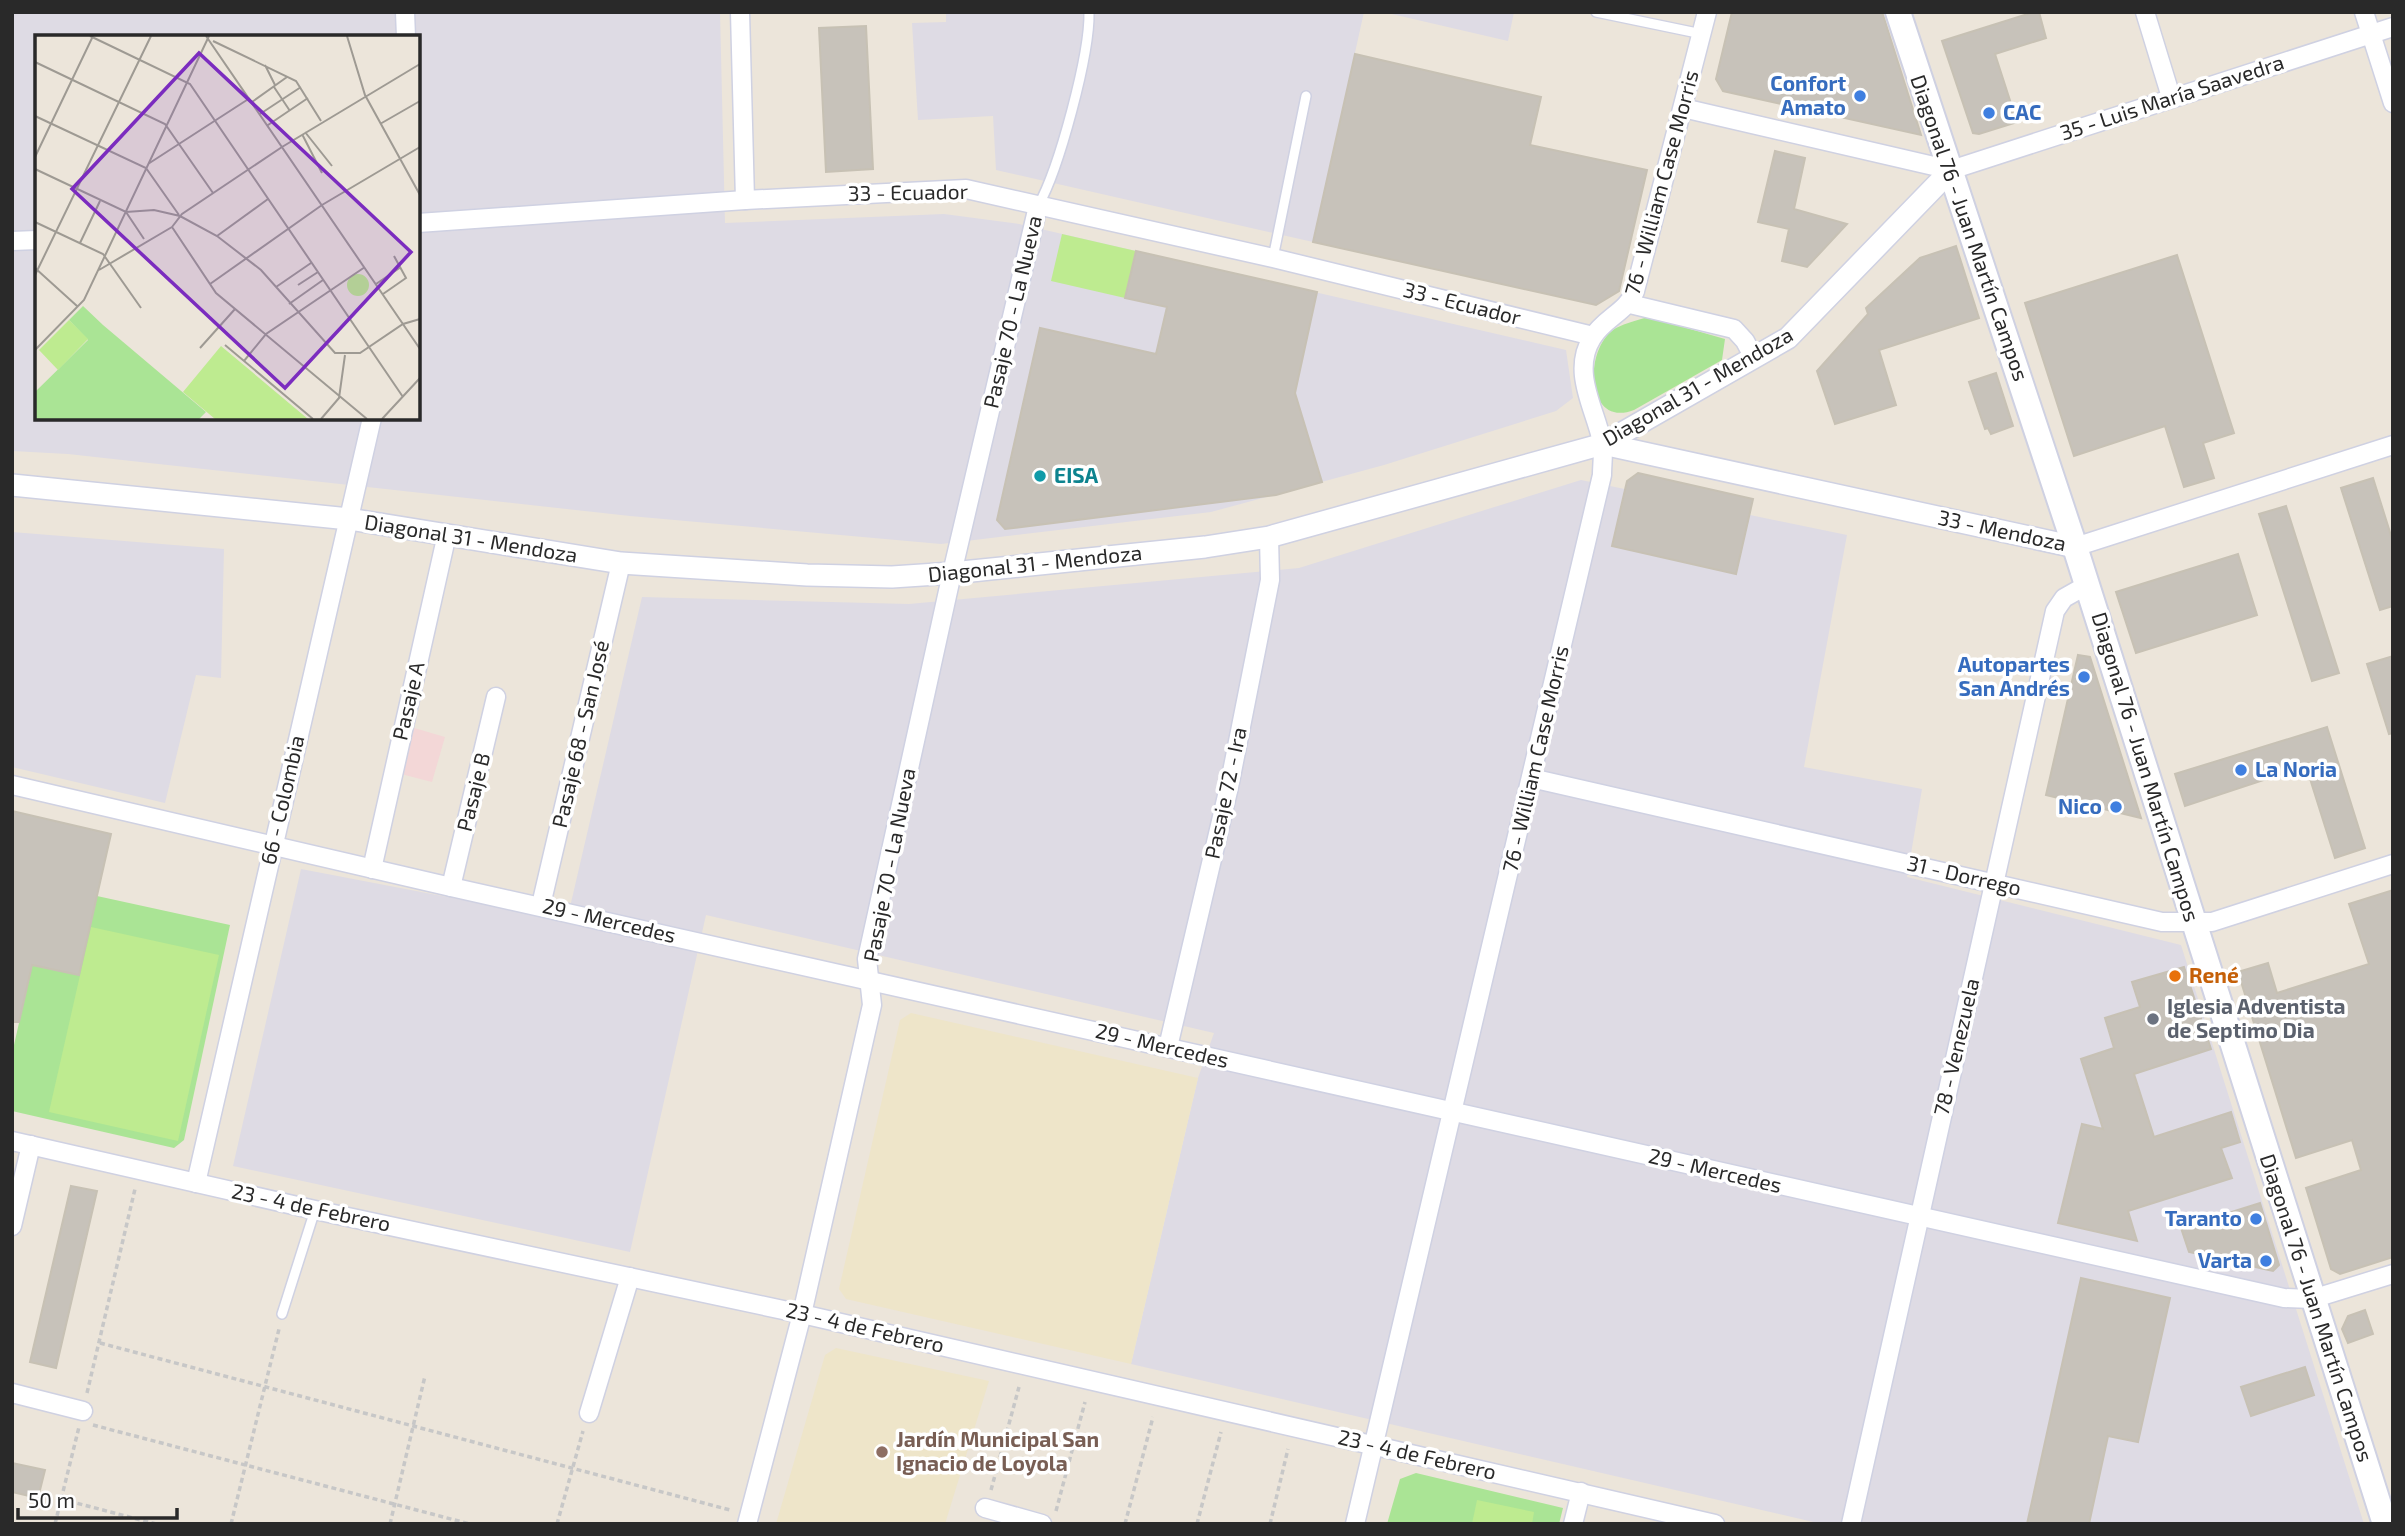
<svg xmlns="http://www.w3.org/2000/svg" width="2405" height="1536" font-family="'Exo 2',sans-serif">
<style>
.industrial{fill:#dedbe4;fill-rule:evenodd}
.education{fill:#eee5c9}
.medical{fill:#f3d7d7}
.green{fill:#aae495}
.pitch{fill:#beeb90}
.building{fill:#c7c2ba;stroke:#c7c1b4;stroke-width:2}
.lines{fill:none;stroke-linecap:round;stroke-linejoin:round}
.service-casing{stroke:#cfd1e2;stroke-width:12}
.minor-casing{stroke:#cfd1e2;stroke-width:21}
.tertiary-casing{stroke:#cfd1e2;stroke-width:24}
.secondary-casing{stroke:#cfd1e2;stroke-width:28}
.path{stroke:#c7c7c7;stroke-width:3.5;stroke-dasharray:5 3.5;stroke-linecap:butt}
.service{stroke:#fff;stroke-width:9}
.minor{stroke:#fff;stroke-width:18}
.tertiary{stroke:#fff;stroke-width:21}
.secondary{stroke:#fff;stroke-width:24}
.shop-dot{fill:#3f7fe0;stroke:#fff;stroke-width:2.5}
.culture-dot{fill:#0f9aa8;stroke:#fff;stroke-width:2.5}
.food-dot{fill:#e8710a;stroke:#fff;stroke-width:2.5}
.worship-dot{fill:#6b7280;stroke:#fff;stroke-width:2.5}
.education-dot{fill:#8d6e63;stroke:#fff;stroke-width:2.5}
.labels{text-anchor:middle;stroke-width:7;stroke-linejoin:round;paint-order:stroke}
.shop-label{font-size:21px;font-weight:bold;fill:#366cbe;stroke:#fff;text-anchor:end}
.street-label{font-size:21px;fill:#292929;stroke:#fff}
.culture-label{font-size:21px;font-weight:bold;fill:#0d838f;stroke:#fff;text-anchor:start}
.food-label{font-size:21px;font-weight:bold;fill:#c56008;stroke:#fff;text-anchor:start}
.worship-label{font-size:21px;font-weight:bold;fill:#5b616d;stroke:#fff;text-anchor:start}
.education-label{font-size:21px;font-weight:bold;fill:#785e54;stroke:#fff;text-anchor:start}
.inset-road{fill:none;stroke:#9e9a93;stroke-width:2}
.view{fill:#7b2cbf;fill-opacity:0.15;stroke:#7b2cbf;stroke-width:3.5}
.inset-edge{fill:none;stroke:#292929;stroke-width:3.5}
</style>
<rect width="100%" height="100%" fill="#ece5da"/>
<g class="industrial">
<path d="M12,12H720L725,223L944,214L1019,224L1566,350L1573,398L1556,411L1384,465L1211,512L941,544L630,516L68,454L12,451ZM37,37H418V418H37Z"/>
<path d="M946,12H1364L1313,242L996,170L993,116L918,120L912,23L946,22Z"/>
<path d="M1383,12H1514L1508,41Z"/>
<path d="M1581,480L1847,535L1804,767L1922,789L1907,877L2181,945L2364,1524H1822L1131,1364L1198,1078L1214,1033L706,915L630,1252L233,1166L301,869L567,920L642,597L909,604L1299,568Z"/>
<path d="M12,532L224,549L221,678L196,675L165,803L12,767Z"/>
</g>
<g class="education">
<path d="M911,1013L1198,1078L1131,1364L846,1299L839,1289L900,1020Z"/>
<path d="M836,1348L989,1381L945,1524H776L825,1355Z"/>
</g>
<path class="medical" d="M411,727L445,737L432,782L401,774Z"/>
<g class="green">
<path d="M1648,317L1725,339L1722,360L1634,410C1585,429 1583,347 1616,328C1626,323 1638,320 1648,317Z"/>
<path d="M97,896L230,925L184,1140L174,1148L12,1111V1054L32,965Z"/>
<path d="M1416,1473L1563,1508L1559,1524H1387L1400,1479Z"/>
</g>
<g class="pitch">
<path d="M1062,234L1136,251L1125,298L1051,281Z"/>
<path d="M91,927L219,955L178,1141L49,1112Z"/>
<path d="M1477,1500L1534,1512L1532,1524H1472Z"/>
</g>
<g class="building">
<path d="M1732,12H1882L1921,135L1723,91L1716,79Z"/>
<path d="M2034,12H2039L2046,38L1995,54L2017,122L1979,134L1973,133L1942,41Z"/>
<path d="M866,26L873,169L826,172L819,28Z"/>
<path d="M1355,54L1541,97L1530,145L1647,170L1619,291L1596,305L1313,242Z"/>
<path d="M1775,151L1805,158L1794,209L1847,224L1807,267L1782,261L1789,229L1758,222Z"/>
<path d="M1956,246L1979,318L1879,350L1896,405L1835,424L1817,371L1868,314L1866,308L1920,258Z"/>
<path d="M1136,251L1317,292L1295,393L1322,482L1276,495L1005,529L997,520L1040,328L1156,354L1167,307L1125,298Z"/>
<path d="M2177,255L2234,433L2203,443L2214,478L2184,487L2165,426L2074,456L2025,303Z"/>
<path d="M1996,373L2013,426L1991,434L1988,428L1985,429L1969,382Z"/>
<path d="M1638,473L1753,499L1736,574L1612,546L1627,481Z"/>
<path d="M2373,478L2393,542V606L2380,610L2341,488Z"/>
<path d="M2286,506L2339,673L2312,681L2259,514Z"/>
<path d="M2238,554L2257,615L2136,653L2116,592Z"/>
<path d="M2078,655L2090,657L2141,818L2046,795Z"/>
<path d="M2393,656V733L2389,734L2367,664Z"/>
<path d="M2327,727L2365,848L2335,858L2306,766L2185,806L2175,774Z"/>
<path d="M12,811L111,834L79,975L32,965L19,1022H12Z"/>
<path d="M2393,890V1257L2340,1274L2331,1269L2306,1188L2361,1170L2352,1140L2296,1158L2238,972L2268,963L2277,993L2369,964L2349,904Z"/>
<path d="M2184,967L2211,1049L2134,1074L2154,1137L2231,1112L2240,1142L2221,1148L2232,1178L2128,1211L2137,1241L2058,1223L2082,1124L2103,1129L2081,1059L2114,1048L2105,1018L2140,1007L2132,982Z"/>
<path d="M71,1186L97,1191L56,1368L30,1362Z"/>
<path d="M2260,1203L2279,1265L2273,1271L2189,1252L2181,1228Z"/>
<path d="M2081,1278L2170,1298L2138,1442L2108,1436L2089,1524H2027Z"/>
<path d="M2365,1310L2373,1334L2348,1343L2342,1329L2348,1316Z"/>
<path d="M2305,1367L2314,1395L2251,1416L2241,1387Z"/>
<path d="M12,1463L45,1470L38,1498L12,1492Z"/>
</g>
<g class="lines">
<defs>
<g id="service">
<path d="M1596,12L1702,34"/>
<path d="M1038,206C1059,169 1090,54 1089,12"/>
<path d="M1273,258L1306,96"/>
<path d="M282,1314L315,1210"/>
</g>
<g id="minor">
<path d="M405,12L406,37"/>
<path d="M740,12L745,200"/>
<path d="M2145,12L2171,97"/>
<path d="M2364,12L2393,103"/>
<path d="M1683,108L1951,170L2393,27"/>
<path d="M418,223L745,200L966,189L1273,258L1593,336"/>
<path d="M12,241L37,240"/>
<path d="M1630,304L1734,329L1745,341L1754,358"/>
<path d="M2075,547L2393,445"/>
<path d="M1531,778L2162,922H2212L2393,864"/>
<path d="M12,785L451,887L2284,1298L2312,1299L2393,1274"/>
<path d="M372,869L447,534"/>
<path d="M451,887L496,697"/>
<path d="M541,905L621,563"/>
<path d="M1168,1047L1229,787L1270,580L1269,537"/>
<path d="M12,1141L315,1210L802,1314L1715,1524"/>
<path d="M196,1183L372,418"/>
<path d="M12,1226L31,1145"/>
<path d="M12,1393L83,1411"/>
<path d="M589,1413L630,1277"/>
<path d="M985,1508L1042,1524"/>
<path d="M747,1524L802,1314L872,1005L867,959L952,573L1038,206"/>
<path d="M1355,1524L1602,475C1602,464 1604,453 1602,442C1595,408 1571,372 1592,338C1604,318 1627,312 1635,291L1707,12"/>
<path d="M1573,1524L1581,1492"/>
<path d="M1851,1524L2055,611L2064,598L2087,585"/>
</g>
<g id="tertiary">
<path d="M1603,444L2075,547"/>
<path d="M12,485L349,519L621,563L807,575L892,577L952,573L1205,547L1269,537L1603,444L1788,338L1951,170"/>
</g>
<path id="secondary" d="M1898,12L2075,547L2385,1524"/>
</defs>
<use href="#service" class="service-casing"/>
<use href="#minor" class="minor-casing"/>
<use href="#tertiary" class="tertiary-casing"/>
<use href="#secondary" class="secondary-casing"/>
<g class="path">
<path d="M100,1343L730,1510"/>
<path d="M87,1393L135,1189"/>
<path d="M93,1425L470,1524"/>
<path d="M991,1490L1019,1387"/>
<path d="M61,1499L156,1524"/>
<path d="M1056,1511L1085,1402"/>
<path d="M55,1524L79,1427"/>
<path d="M231,1524L279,1329"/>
<path d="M390,1524L425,1376"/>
<path d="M557,1524L583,1431"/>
<path d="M1125,1524L1153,1417"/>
<path d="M1197,1524L1221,1432"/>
<path d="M1270,1524L1288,1449"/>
</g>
<use href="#service" class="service"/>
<use href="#minor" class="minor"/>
<use href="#tertiary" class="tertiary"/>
<use href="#secondary" class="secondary"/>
</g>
<g class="shop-dot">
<circle cx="1860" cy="96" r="7"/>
<circle cx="1989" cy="113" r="7"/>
<circle cx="2084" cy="677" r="7"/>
<circle cx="2241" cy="770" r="7"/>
<circle cx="2116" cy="807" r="7"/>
<circle cx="2256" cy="1219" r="7"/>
<circle cx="2266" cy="1261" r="7"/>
</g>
<circle class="culture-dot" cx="1040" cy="476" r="7"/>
<circle class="food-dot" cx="2175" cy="976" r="7"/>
<circle class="worship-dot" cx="2153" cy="1019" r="7"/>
<circle class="education-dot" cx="882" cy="1452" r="7"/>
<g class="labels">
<g class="shop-label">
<text x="1846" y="91">Confort<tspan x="1846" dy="24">Amato</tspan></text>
<text x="2003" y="120" text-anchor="start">CAC</text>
<text x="2070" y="672">Autopartes<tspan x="2070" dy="24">San Andrés</tspan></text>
<text x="2255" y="777" text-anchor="start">La Noria</text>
<text x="2102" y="814">Nico</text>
<text x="2242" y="1226">Taranto</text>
<text x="2252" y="1268">Varta</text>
</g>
<g class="street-label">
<text transform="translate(2172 98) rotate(-18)" y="7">35 - Luis María Saavedra</text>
<text transform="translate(1662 183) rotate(-75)" y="7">76 - William Case Morris</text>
<text transform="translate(908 193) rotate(-1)" y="7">33 - Ecuador</text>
<text transform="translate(1969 228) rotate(71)" y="7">Diagonal 76 - Juan Martín Campos</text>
<text transform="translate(1462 304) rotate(14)" y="7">33 - Ecuador</text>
<text transform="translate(1013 312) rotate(-77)" y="7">Pasaje 70 - La Nueva</text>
<text transform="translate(1698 387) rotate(-30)" y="7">Diagonal 31 - Mendoza</text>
<text transform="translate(2002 531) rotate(12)" y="7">33 - Mendoza</text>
<text transform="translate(471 539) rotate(9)" y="7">Diagonal 31 - Mendoza</text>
<text transform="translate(1035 564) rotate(-6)" y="7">Diagonal 31 - Mendoza</text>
<text transform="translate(409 701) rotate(-77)" y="7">Pasaje A</text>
<text transform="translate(581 734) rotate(-77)" y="7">Pasaje 68 - San José</text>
<text transform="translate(1536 759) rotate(-77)" y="7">76 - William Case Morris</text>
<text transform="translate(2145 767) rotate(73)" y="7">Diagonal 76 - Juan Martín Campos</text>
<text transform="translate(474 792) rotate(-76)" y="7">Pasaje B</text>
<text transform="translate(1226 793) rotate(-78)" y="7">Pasaje 72 - Ira</text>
<text transform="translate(283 800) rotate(-77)" y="7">66 - Colombia</text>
<text transform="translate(890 865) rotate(-79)" y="7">Pasaje 70 - La Nueva</text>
<text transform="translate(1964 876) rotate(13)" y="7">31 - Dorrego</text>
<text transform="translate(609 921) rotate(13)" y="7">29 - Mercedes</text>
<text transform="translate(1162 1046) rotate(13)" y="7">29 - Mercedes</text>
<text transform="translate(1957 1047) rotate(-77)" y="7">78 - Venezuela</text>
<text transform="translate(1715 1171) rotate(13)" y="7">29 - Mercedes</text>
<text transform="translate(311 1208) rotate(12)" y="7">23 - 4 de Febrero</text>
<text transform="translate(2316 1308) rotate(72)" y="7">Diagonal 76 - Juan Martín Campos</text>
<text transform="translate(865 1328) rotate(13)" y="7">23 - 4 de Febrero</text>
<text transform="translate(1417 1455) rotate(13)" y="7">23 - 4 de Febrero</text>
</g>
<g class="culture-label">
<text x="1054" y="483">EISA</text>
</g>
<g class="food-label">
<text x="2189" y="983">René</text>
</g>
<g class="worship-label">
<text x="2167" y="1014">Iglesia Adventista<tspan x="2167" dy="24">de Septimo Dia</tspan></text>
</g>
<g class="education-label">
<text x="896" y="1447">Jardín Municipal San<tspan x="896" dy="24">Ignacio de Loyola</tspan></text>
</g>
</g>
<g transform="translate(35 35)">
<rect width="385" height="385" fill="#ece5da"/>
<path d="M48,271L68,290L171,377L164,384H0V357L53,305L34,285Z" fill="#aae495"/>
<path d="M312 250a11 11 0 1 1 22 0a11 11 0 1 1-22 0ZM34,285L53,304L23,335L4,315ZM186,311L273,384H180L148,357Z" fill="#beeb90"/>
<path class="inset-road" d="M55,1L155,49L368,362M171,1L385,314M312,1L330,60L385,160M178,6L261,46L286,86M0,27L130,89L178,158M230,30L240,50M239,52L255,76M217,67L252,42M225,79L266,52M0,81L111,133L144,180M345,89L385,66M233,90L273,63M270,97L297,131M267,99L287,138M0,122L58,1M113,129L215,63M0,134L91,177L119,175L145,181L182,201L226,235L300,318H325L368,289L385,284M91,177L109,204M0,187L68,219L106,273M137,192L147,179L247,112L385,29M137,192L181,258L332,384M182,201L233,164M45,208L65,166M0,233L42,271M64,235L137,192M0,240L116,1M175,249L287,170L385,112M341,249L366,232M263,250L283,237M241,252L276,228M348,259L371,243L359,221M254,269L288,245M190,310L278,384M165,313L200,274M0,315L49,265L174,1M209,326L231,299L330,232M286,384L304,363L310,320M347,384L385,343"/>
<path class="view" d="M164,18L376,217L250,353L37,154Z"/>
<rect width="385" height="385" class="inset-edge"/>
</g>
<rect width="2405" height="1536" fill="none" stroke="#292929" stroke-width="28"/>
<path d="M18 1508v10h159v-10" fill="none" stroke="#292929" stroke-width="3.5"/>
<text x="28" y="1508" font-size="21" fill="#292929" stroke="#ffffff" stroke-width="5" paint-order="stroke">50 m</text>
</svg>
